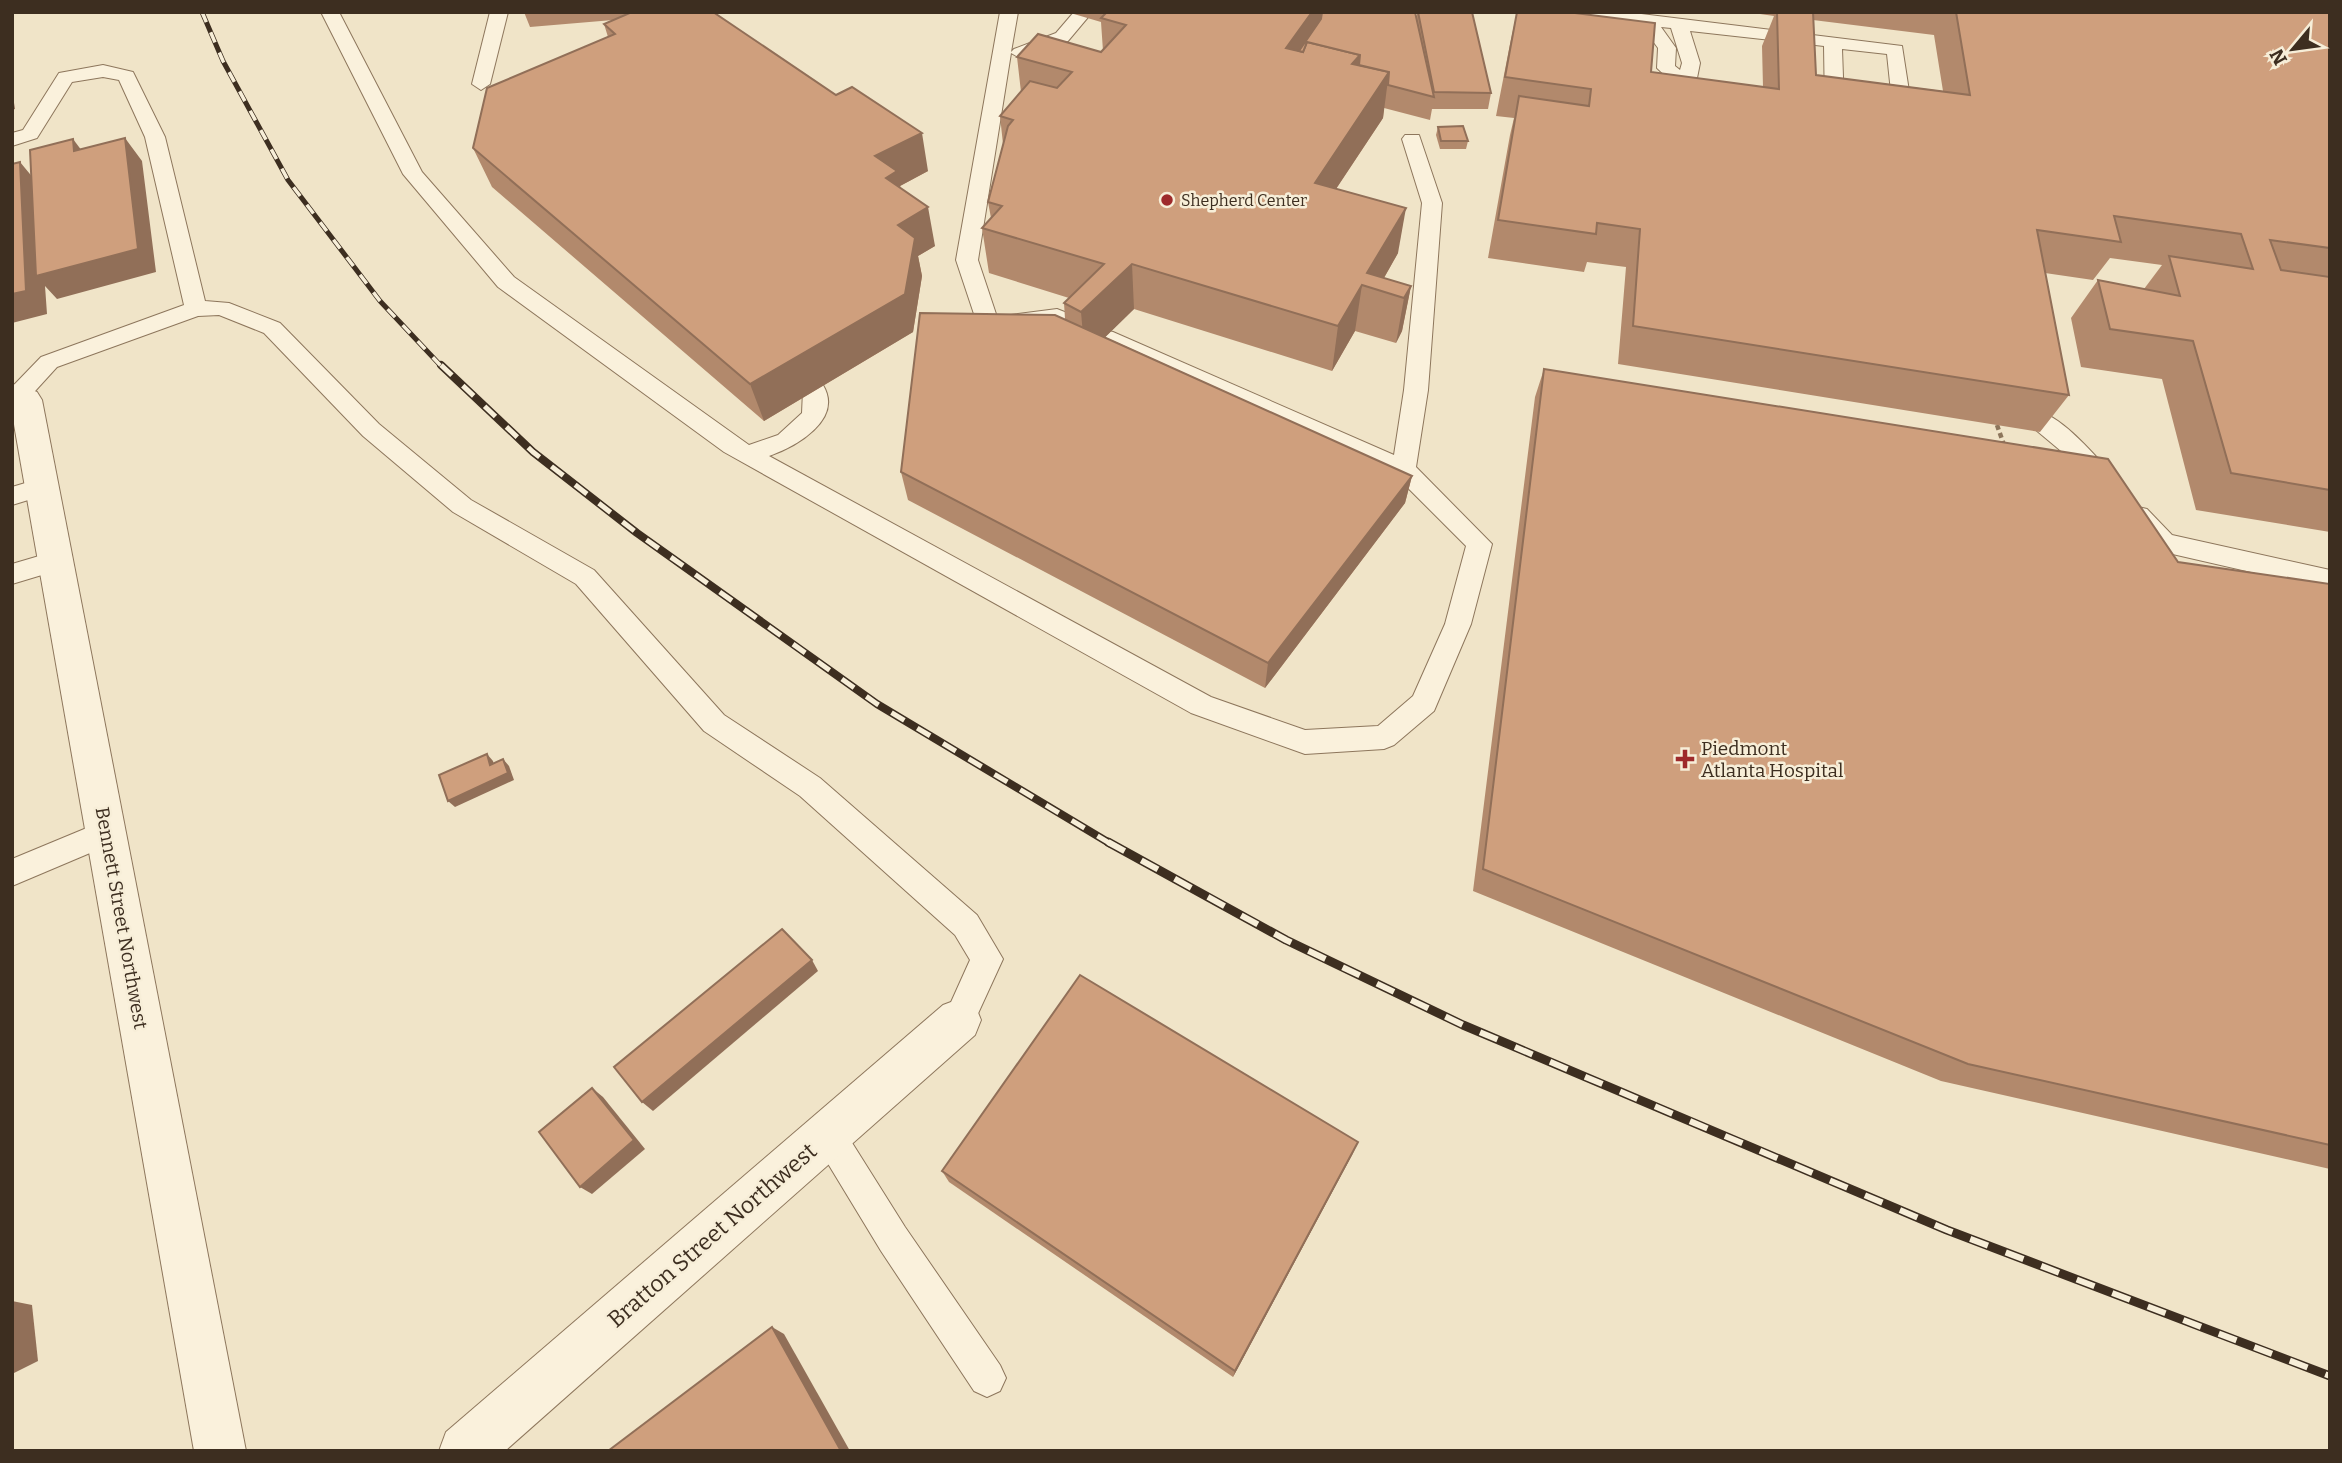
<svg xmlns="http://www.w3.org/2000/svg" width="2342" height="1463" font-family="Bitter,serif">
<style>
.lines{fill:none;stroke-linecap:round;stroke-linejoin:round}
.lane-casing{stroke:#8d765c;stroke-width:2}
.street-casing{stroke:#8d765c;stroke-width:2}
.path{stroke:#8d765c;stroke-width:4.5;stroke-dasharray:5 3.5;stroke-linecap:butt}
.lane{fill:#faf1dc;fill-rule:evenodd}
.street{fill:#faf1dc;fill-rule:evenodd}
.rail-far2-casing{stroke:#3d2e20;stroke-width:5}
.rail-far1-casing{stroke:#3d2e20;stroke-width:8}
.rail-casing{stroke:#3d2e20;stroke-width:9}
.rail-far2{stroke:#f7eed8;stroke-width:3.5;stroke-dasharray:11;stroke-linecap:butt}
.rail-far1{stroke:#f7eed8;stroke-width:5;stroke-dasharray:15;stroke-linecap:butt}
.rail{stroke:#f7eed8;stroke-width:6;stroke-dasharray:19;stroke-linecap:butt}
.wall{fill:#b2896c;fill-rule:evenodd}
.shaded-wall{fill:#916f58}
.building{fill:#cf9f7d;stroke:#916f58;stroke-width:2}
.poi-dot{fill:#9e2a2b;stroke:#f7eed8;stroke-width:2.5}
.labels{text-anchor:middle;stroke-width:5;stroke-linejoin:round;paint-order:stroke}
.far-poi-label{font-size:16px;fill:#3d2e20;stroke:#f7eed8;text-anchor:start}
.poi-label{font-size:19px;fill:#3d2e20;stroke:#f7eed8;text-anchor:start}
.street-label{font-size:19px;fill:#3d2e20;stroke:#f7eed8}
.near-street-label{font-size:23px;fill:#3d2e20;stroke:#f7eed8}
</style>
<rect width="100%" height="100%" fill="#f0e4c8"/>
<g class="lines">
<defs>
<g id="lane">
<path d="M321,12H339L422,172L514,277L749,445L778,435L802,413L803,391L807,385L815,383L823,385C844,420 795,447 769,456L1211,697L1305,730L1378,726L1413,696L1445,624L1466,546L1403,483L1391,488L1382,485L1379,479L1385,471L1097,342L1094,337L1097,332L1105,330L1113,332L1394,455L1404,390L1422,203L1402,139L1405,135H1419L1442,203L1428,390L1416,467L1492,544L1471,624L1434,711L1394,745L1384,749L1305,754L1191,713L724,452L498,287L403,174Z"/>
<path d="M490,12H508L490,84L481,90L472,84Z"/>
<path d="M1000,12H1018L1011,52L1014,49L1056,33L1074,12H1086L1089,16L1068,41L1020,58L1011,53L978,260L999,323V343L996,348L988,351L980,348L977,343V323L956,260Z"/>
<path d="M1569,12H1625L1902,46L1913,117L1903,123L1890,120L1887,116L1893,111L1887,54L1842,49L1844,105L1850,110L1840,116L1828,113L1825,109L1824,46L1690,31L1700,63L1690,113L1680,119L1673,117L1670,113L1676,86L1657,68L1658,48L1641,25L1578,17ZM1661,27L1671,28L1682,63L1680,70L1675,66L1676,48Z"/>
<path d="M103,65L133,72L165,137L205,301L229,303L280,323L379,424L471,500L594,570L724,715L820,778L977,915L1003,959L970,1031L959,1035L948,1031L943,1020L970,960L955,935L800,796L704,731L576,584L453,512L363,436L264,333L219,315L198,316L57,367L26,401H12V387L41,357L184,305L145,137L119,80L103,77L72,82L37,138L12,146V133L23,130L59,73Z"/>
<path d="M1057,309L1095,324L1098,329L1095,334C1080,338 1071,328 1057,324C1042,321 1026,329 1011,325L1008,320L1011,315Z"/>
<path d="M2038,411C2064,418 2095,456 2114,476L2117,482L2114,488L2105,491L2096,488L2067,456L2030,425L2026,419L2030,413Z"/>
<path d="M42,478L51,481L54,487L51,493L12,505V487Z"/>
<path d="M2138,507L2147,509L2172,535L2330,570V590L2155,550L2126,516L2129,509Z"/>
<path d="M56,551L65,554L69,561L65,568L12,584V564Z"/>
<path d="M106,820L116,824L121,833L116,842L12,886V859Z"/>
<path d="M827,1117L839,1122L905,1227L1000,1365L1006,1378L1000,1391L987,1397L974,1391L881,1251L810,1134L815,1122Z"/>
</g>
<g id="street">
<path d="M18,384L37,392L42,400L246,1451H194L12,413V385Z"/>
<path d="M959,999L975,1005L981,1020L975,1035L505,1451H439L446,1432L943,1005Z"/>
</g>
</defs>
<use href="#lane" class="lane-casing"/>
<use href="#street" class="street-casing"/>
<path class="path" d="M1997,425L2004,445"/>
<use href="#lane" class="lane"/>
<use href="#street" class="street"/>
<defs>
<path id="rail-far2" d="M202,12L223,61L288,180L380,301L442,367"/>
<path id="rail-far1" d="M441,365L533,452L637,533L877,704L1111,844"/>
<path id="rail" d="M1108,842L1286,940L1463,1025L1947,1230L2330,1376"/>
</defs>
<use href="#rail-far2" class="rail-far2-casing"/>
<use href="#rail-far1" class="rail-far1-casing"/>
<use href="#rail" class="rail-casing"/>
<use href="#rail-far2" class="rail-far2"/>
<use href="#rail-far1" class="rail-far1"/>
<use href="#rail" class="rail"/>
</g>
<g class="wall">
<path d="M524,12H713L928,171L900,186L935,246L918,256L922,276L913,332L764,421L492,187L473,148L608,37L604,24L613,20L530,27Z"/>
<path d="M1067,12H1415L1417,17V12L1491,93L1488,109H1432L1430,120L1384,108L1383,118L1336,189L1398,253L1384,278L1411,286L1402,331L1396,343L1355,331L1332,371L1134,309L1105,337L1412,476L1405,503L1265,688L908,500L901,472L1065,319L1064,303L1069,298L989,273L982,228L991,218L988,202L1003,144L1000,116L1021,92L1017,57L1101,52L1103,51L1101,22Z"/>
<path d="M1517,12L1651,72L1763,87L1762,46L1774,16L1746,12H2330V532L2196,510L2162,379L2081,367L2071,318L2098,280L2144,289L2162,265L2110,258L2093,280L2045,273L2069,395L2040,432L1618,364L1626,267L1587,262L1584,272L1488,258L1510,135L1514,118L1496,116L1510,44ZM1813,20L1934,35L1943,91L1816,75Z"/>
<path d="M1438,127L1468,141L1466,149H1440L1436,135Z"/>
<path d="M1544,369L2178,562L2330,584V1169L1941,1081L1473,891L1535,397Z"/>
<path d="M1353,1153L1233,1377L949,1182L942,1171Z"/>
</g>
<g class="shaded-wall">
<path d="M1312,12H1397L1297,73L1286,48Z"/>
<path d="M1360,55L1354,100L1352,64Z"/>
<path d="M1389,72L1383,118L1310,228L1315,183Z"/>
<path d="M12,90L15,109L12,110Z"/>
<path d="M922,133L928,171L900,186L904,210L894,216L875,156Z"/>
<path d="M125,138L142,161L156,272L57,299L45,286L47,314L12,323V294L20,162L39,185Z"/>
<path d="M73,139L91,163L74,151Z"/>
<path d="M928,207L935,246L918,256L922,276L913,332L764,421L750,384L898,225Z"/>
<path d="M1406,208L1398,253L1377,290L1367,273Z"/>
<path d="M1132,264L1134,309L1085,357L1081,312Z"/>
<path d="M1362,285L1355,331L1332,371L1338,326Z"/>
<path d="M1411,286L1402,331L1396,343L1404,298Z"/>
<path d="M1412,476L1405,503L1265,688L1268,663Z"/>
<path d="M487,754L493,761L496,772L490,765Z"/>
<path d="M503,759L509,766L514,780L455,807L448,801Z"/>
<path d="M812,960L818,971L653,1111L642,1102Z"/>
<path d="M592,1088L603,1097L645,1149L592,1194L580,1187Z"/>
<path d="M1358,1142L1353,1153L1233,1377L1235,1371Z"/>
<path d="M12,1301L32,1305L38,1361L12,1374Z"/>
<path d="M772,1327L784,1334L850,1451H841Z"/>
</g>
<g class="building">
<path d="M632,12H713L836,95L852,87L922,133L875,156L897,171L886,178L928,207L898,225L915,238L905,294L750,384L473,148L487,88L615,34L604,24Z"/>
<path d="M1107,12H1312L1286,48L1303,52L1307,42L1360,55L1352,64L1389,72L1315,183L1406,208L1367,273L1411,286L1404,298L1362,285L1338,326L1132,264L1081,312L1064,303L1104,264L982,228L1002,206L988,202L1008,126L1013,120L1000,116L1030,81L1057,88L1072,72L1017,57L1038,34L1101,52L1126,25L1101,18Z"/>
<path d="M1322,12H1415L1434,97L1388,85L1389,72L1359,65L1360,55L1307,42L1303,52L1299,51L1321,19Z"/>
<path d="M1418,12H1472L1491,93L1434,92Z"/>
<path d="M1517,12H1567L1655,23L1651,72L1779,89L1777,12H1813L1816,75L1970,95L1956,12H2330V248L2270,240L2281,270L2330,277V490L2231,473L2193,341L2110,329L2098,280L2180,296L2169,256L2253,269L2241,234L2114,216L2121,242L2037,230L2069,395L1633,326L1640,229L1597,223L1596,234L1498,220L1519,96L1589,106L1591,89L1505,77Z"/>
<path d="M1463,126L1468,141H1441L1438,127Z"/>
<path d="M125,138L138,249L36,276L30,150L73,139L74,151Z"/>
<path d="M20,162L26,291L12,294V164Z"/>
<path d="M920,313L1055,315L1412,476L1268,663L901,472Z"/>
<path d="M1544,369L2108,459L2178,562L2330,584V1145L1968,1064L1483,869Z"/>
<path d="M487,754L490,765L503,759L508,773L448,801L439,775Z"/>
<path d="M782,929L812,960L642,1102L614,1067Z"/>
<path d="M1080,975L1358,1142L1235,1371L942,1171Z"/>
<path d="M592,1088L634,1140L580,1187L539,1132Z"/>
<path d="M772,1327L841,1451H608Z"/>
</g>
<g class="poi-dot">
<circle cx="1167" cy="200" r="7"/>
<path d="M1681.5 748.5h7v7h7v7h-7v7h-7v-7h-7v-7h7z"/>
</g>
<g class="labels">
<g class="far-poi-label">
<text x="1181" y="206">Shepherd Center</text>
</g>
<g class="poi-label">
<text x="1701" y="755">Piedmont<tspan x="1701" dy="22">Atlanta Hospital</tspan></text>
</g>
<g class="street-label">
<text transform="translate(122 918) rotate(80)" y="7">Bennett Street Northwest</text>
</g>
<g class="near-street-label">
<text transform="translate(712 1235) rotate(-41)" y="8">Bratton Street Northwest</text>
</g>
</g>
<rect width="2342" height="1463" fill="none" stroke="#3d2e20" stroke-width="28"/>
<g transform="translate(2293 49) rotate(241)" stroke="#f7eed8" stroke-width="5" paint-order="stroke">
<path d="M0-5L12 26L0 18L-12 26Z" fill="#3d2e20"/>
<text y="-10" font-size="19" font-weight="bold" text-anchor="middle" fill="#3d2e20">N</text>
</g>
</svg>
